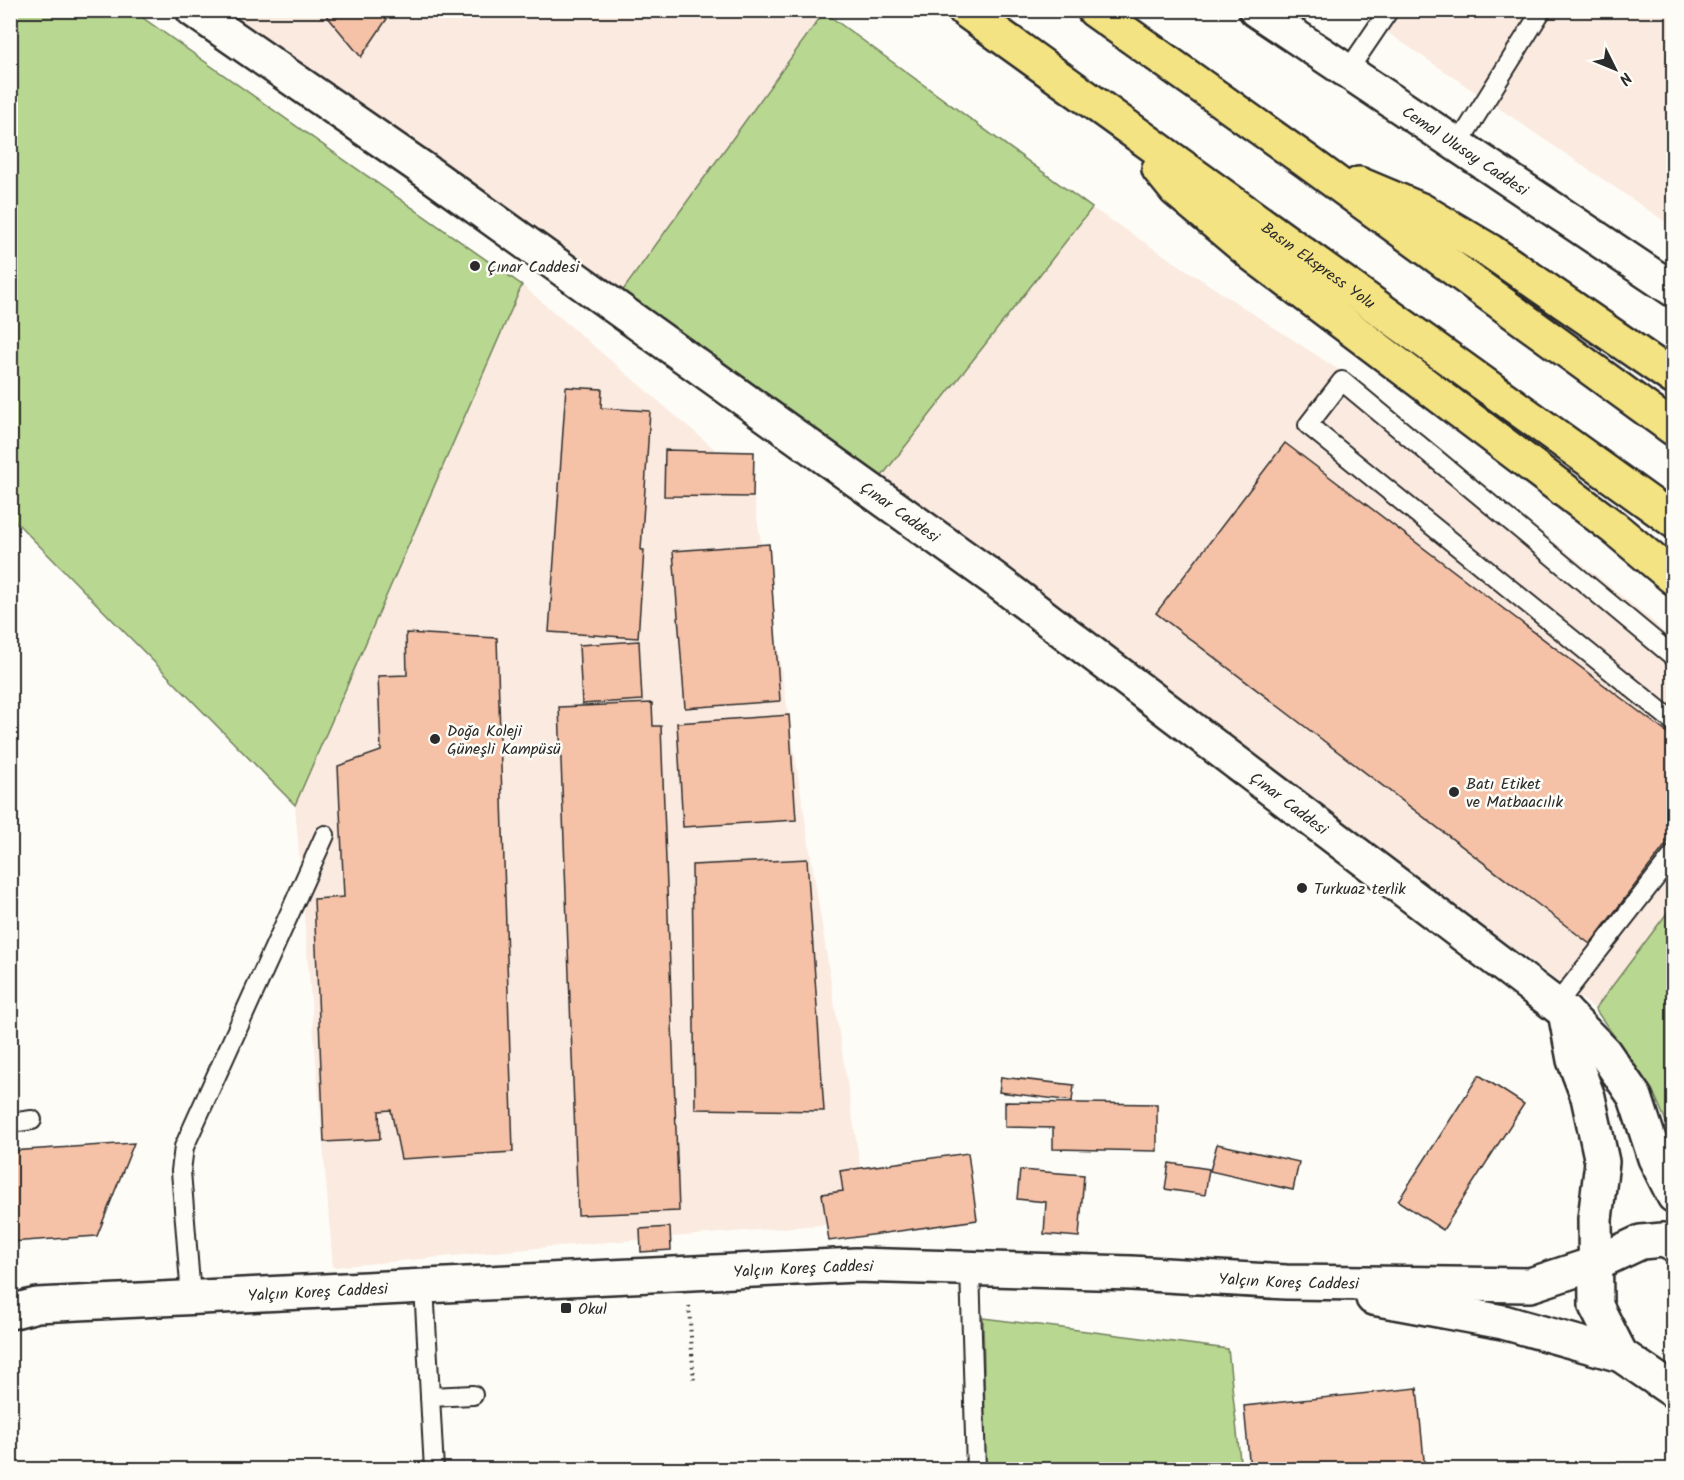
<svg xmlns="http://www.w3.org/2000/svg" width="1684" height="1480" font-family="Kalam,sans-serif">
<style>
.built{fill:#fbeadf}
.green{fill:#b8d790;stroke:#72815e;stroke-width:1.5}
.building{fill:#f5c1a7;stroke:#2b2b2b;stroke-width:1.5}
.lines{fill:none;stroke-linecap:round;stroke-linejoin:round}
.lane-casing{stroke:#2b2b2b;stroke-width:22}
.secondary-casing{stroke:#2b2b2b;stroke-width:38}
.highway-casing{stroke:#2b2b2b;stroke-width:38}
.path{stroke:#2b2b2b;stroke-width:4;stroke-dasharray:1.5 4.5;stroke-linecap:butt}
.lane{stroke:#fdfcf7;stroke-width:18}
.secondary{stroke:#fdfcf7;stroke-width:33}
.highway{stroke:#f4e382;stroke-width:33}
.poi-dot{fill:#2b2b2b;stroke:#fdfcf7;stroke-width:2}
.labels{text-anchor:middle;stroke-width:5;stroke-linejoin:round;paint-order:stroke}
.street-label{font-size:16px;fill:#2b2b2b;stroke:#fdfcf7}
.poi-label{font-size:16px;fill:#2b2b2b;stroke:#fdfcf7;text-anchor:start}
</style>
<rect width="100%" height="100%" fill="#fdfcf7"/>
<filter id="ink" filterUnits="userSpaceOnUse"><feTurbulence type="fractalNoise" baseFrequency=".0167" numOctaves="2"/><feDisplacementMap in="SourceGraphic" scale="12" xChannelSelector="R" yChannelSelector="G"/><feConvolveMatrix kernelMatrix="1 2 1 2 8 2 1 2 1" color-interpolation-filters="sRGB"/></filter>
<g filter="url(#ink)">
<g class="built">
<path d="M822,10L824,12L621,293L227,11Z"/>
<path d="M1356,11H1673V227Z"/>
<path d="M1092,208L1339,370L1648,617L1673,641V905L1595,1009L882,476Z"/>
<path d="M522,285L751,480L869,1221L559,1246L333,1267L295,805Z"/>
</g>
<g class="green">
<path d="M10,11H133L522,285L295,805L11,517Z"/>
<path d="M824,12L1092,208L882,476L621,293Z"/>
<path d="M1673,905H1674L1673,1138L1653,1091L1595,1009Z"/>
<path d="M983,1318L1228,1349L1241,1469H986Z"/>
</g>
<g class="building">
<path d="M322,10H393L361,57Z"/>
<path d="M566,387L602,389L601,408L650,411L641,550H644L638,638L549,632Z"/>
<path d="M1285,443L1674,738V834L1590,944L1156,613Z"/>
<path d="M665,450L754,452L753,497L664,496Z"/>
<path d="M769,544L780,701L685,708L673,551Z"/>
<path d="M406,633L497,638L513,1152L401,1159L391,1110L379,1111L380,1139L324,1142L314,899L344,897L338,766L381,751L378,676L407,675Z"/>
<path d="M639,641L642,700L582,704L579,645Z"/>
<path d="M652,703L653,726H661L679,1211L578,1215L559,707Z"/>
<path d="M789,715L796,820L683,827L677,723Z"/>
<path d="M807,859L824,1111L695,1109L692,865Z"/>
<path d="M1479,1075L1524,1104L1443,1230L1398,1201Z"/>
<path d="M1001,1077L1074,1085L1072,1101L999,1092Z"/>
<path d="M1005,1102L1157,1104V1151L1053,1149V1128L1005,1127Z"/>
<path d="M134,1143L97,1236L10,1242V1151Z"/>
<path d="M1217,1144L1299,1162L1293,1190L1210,1171Z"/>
<path d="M968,1153L977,1220L829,1241L822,1194L843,1191L840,1171Z"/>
<path d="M1169,1163L1209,1169L1205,1195L1165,1189Z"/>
<path d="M1020,1170L1084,1175L1079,1237L1044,1234L1046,1202L1017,1199Z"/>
<path d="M670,1227L671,1250L641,1252L640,1229Z"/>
<path d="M1417,1388L1425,1470H1250L1244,1406Z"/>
</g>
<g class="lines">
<defs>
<g id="lane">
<path d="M1347,72L1389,10"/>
<path d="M1457,146L1542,10"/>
<path d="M1674,657L1342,381L1308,425L1674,722"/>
<path d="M1556,1005L1674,854"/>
<path d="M10,1123L32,1120"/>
<path d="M970,1268L976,1470"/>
<path d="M424,1286L434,1470"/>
<path d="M191,1297L181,1171L184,1147L325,835"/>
<path d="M430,1397L473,1395"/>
</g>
<g id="secondary">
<path id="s1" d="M193,10L423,169L993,578L1565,1012L1604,1052L1635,1097L1655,1158L1674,1196"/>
<path id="s2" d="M1256,10L1674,290"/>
<path d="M1565,1012L1574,1060L1588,1097L1602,1162L1595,1219L1596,1306L1621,1355"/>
<path d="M1373,1298L1503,1322L1621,1355L1674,1391"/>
<path id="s3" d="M10,1312L37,1305L856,1265L1131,1273L1286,1282L1530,1285L1594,1264L1641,1242L1663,1240L1674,1245"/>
</g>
<g id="highway">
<path id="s4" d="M965,10L1674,521"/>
<path d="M1094,10L1305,160L1674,429"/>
<path d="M1159,169L1176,190L1252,254L1613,527L1674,578"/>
<path d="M1359,184L1421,210L1490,251L1674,378"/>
</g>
</defs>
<use href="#lane" class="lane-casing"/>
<use href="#secondary" class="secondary-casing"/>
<use href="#highway" class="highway-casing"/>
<path class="path" d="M689,1306L694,1383"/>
<use href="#lane" class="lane"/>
<use href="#secondary" class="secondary"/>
<use href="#highway" class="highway"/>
</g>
</g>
<g class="poi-dot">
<circle cx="475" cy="266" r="6"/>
<circle cx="435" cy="739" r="6"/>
<circle cx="1454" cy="792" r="6"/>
<circle cx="1302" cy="888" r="6"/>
<rect x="560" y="1302" width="12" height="12" rx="3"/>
</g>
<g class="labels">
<g class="street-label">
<text dy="6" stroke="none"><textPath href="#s2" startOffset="252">Cemal Ulusoy Caddesi</textPath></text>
<text dy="6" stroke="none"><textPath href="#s4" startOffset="436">Basın Ekspress Yolu</textPath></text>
<text dy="6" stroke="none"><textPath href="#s1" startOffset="867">Çınar Caddesi</textPath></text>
<text dy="6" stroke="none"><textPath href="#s1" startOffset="1353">Çınar Caddesi</textPath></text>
<text dy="6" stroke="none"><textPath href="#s3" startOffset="795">Yalçın Koreş Caddesi</textPath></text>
<text dy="6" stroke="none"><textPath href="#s3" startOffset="1281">Yalçın Koreş Caddesi</textPath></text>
<text dy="6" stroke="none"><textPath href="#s3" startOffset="309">Yalçın Koreş Caddesi</textPath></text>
</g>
<g class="poi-label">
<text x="487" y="272">Çınar Caddesi</text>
<text x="447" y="736">Doğa Koleji<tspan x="447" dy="18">Güneşli Kampüsü</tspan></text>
<text x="1466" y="789">Batı Etiket<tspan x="1466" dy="18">ve Matbaacılık</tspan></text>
<text x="1314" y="894">Turkuaz terlik</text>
<text x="578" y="1314">Okul</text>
</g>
</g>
<rect width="1684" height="1480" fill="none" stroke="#fdfcf7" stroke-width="36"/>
<rect x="18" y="18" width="1648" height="1444" fill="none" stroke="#2b2b2b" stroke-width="2" filter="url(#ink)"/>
<g transform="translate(1615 69) rotate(133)" stroke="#fdfcf7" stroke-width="4.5" paint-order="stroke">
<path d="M0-4.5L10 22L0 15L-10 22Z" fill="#2b2b2b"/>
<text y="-9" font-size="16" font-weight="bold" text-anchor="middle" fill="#2b2b2b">N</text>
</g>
</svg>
